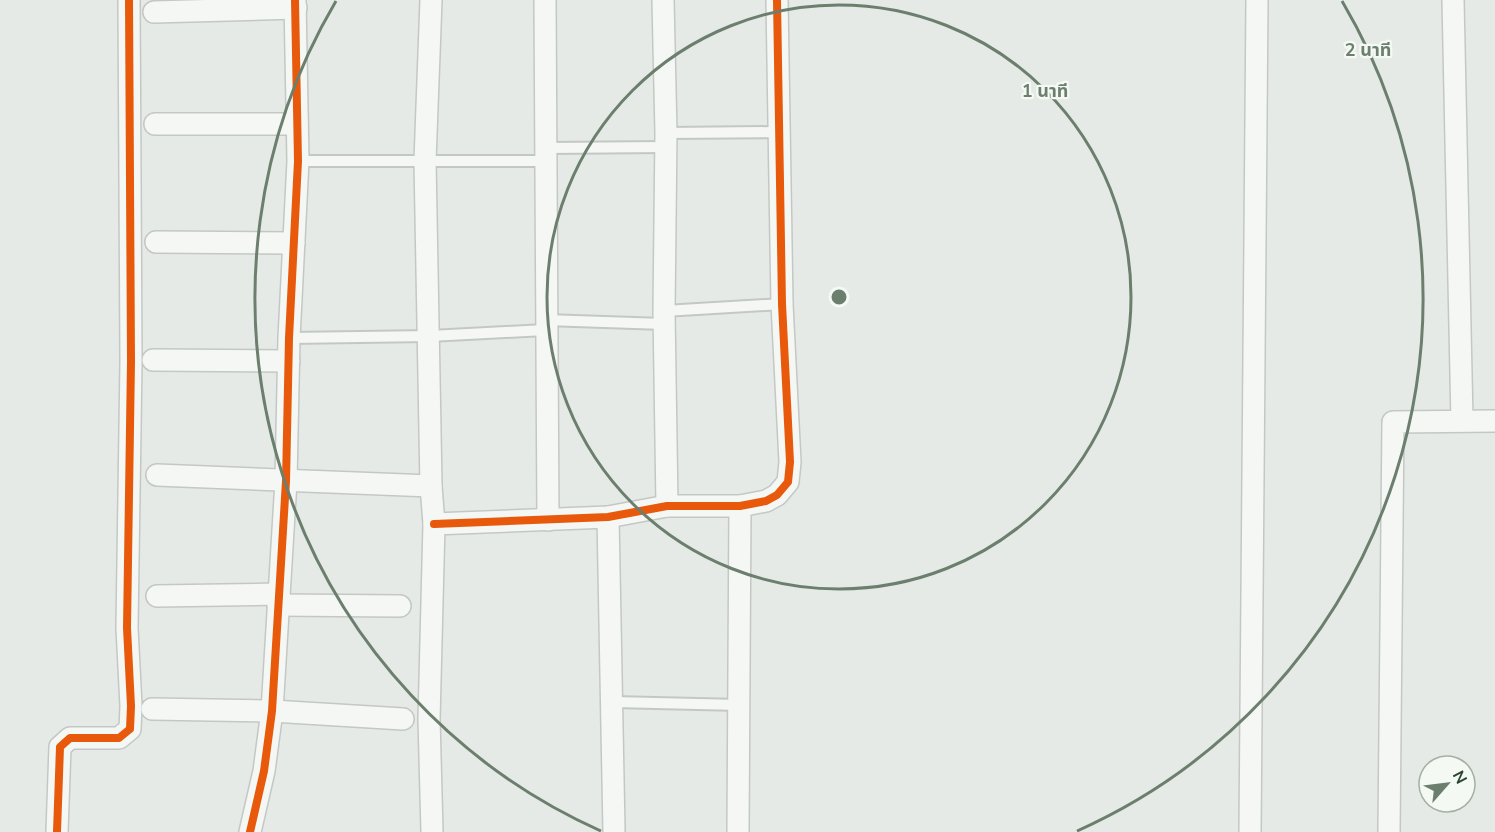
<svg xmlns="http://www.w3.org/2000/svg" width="1495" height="832" font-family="'Nunito Sans','Noto Sans Thai',sans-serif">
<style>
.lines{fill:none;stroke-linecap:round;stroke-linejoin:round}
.lane-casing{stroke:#c4c8c4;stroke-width:14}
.street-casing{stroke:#c4c8c4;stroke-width:24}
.lane{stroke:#f5f7f5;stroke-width:10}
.street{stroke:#f5f7f5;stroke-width:21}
.cycleway-casing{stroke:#f4f9f4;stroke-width:11}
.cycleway{stroke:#e8590c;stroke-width:8}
.ring{fill:none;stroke:#6c7f6e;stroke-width:3}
.centre{fill:#6c7f6e;stroke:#f4f9f4;stroke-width:3}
.ring-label{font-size:18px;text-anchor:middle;font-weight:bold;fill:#6c7f6e;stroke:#f4f9f4;stroke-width:4.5;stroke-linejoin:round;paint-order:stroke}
</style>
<rect width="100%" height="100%" fill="#e6eae6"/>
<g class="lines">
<defs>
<g id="lane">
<path d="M666,133L778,132"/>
<path d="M546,148L666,147"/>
<path d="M298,161H546"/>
<path d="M664,311L782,304"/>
<path d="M545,320L664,324"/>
<path d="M289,338L430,336L545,330"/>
<path d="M613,702L740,705"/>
</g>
<g id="street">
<path d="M431,0L425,161L431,486L434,524L429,719L432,832"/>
<path d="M545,0L548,520"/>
<path d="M663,0L666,133L664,311L667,506"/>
<path d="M1453,0L1462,421"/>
<path d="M154,12L296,8"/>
<path d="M155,124H297"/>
<path d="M156,242L294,243"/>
<path d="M153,360L289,361"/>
<path d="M157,475L431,486"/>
<path d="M608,517L614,832"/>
<path d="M434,524L608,517L667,506H740L766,501L777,495L788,482L790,462L782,304L777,0"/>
<path d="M157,596L279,594"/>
<path d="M278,605L400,606"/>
<path d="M152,709L272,711L403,719"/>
<path d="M57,832L60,747L70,738H119L130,729L131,706L127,628L131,361L129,0"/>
<path d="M250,832L264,771L272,711L286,481L289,338L298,161L295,0"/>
<path d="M738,832L740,506"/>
<path d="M1250,832L1257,0"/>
<path d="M1389,832L1393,422L1495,421"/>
</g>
</defs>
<use href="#lane" class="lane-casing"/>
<use href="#street" class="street-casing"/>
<use href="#lane" class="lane"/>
<use href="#street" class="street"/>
<defs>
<g id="cycleway">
<path d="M434,524L608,517L667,506H740L766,501L777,495L788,482L790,462L782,304L777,0"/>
<path d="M57,832L60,747L70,738H119L130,729L131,706L127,628L131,361L129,0"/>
<path d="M250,832L264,771L272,711L286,481L289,338L298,161L295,0"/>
</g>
</defs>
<use href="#cycleway" class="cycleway-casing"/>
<use href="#cycleway" class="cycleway"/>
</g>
<g class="ring">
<circle cx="839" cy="297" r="292"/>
<path d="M601 831A584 584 0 0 1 336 1M1342 1A584 584 0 0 1 1077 831"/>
</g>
<circle cx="839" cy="297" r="9" class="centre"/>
<g class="ring-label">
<text x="1368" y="56">2 นาที</text>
<text x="1045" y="97">1 นาที</text>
</g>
<g transform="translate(1447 784) rotate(62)"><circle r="28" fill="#f4f9f4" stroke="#a3b1a4" stroke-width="1.5"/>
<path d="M0-4.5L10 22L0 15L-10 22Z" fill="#6c7f6e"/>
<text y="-9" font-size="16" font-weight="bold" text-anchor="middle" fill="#2a452d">N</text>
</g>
</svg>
